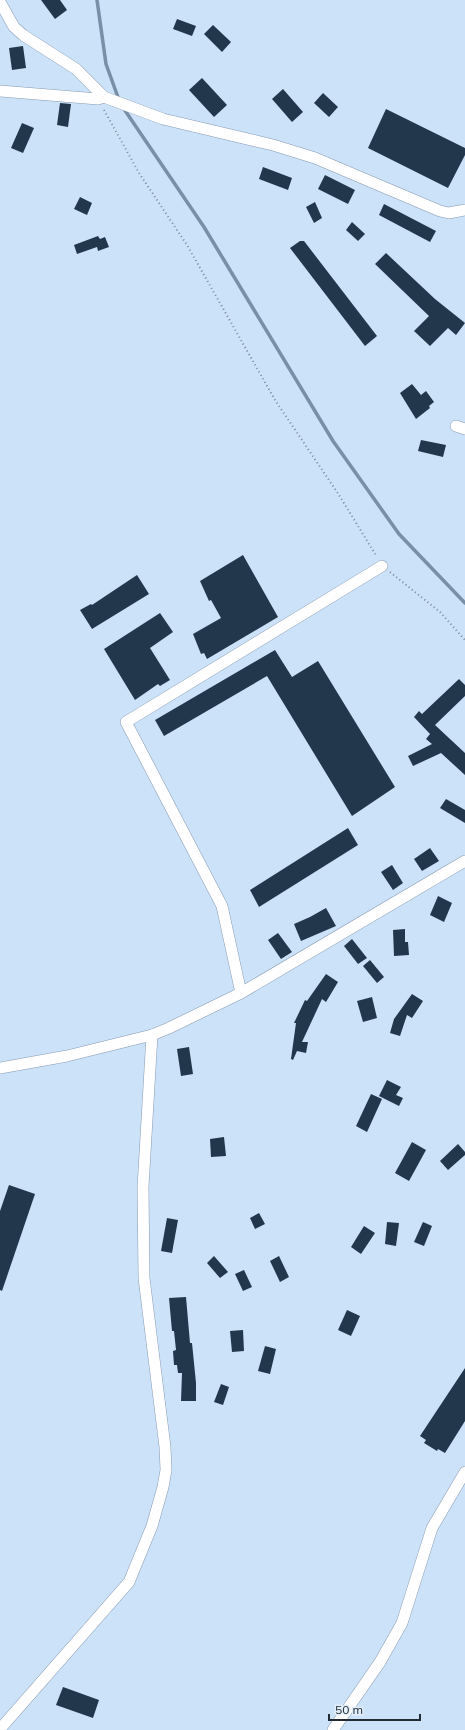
<svg xmlns="http://www.w3.org/2000/svg" width="465" height="1730" font-family="Mulish,sans-serif">
<style>
.lines{fill:none;stroke-linecap:round;stroke-linejoin:round}
.stream{stroke:#778fa7;stroke-width:3.5}
.building{fill:#23374c}
.street-casing{stroke:#869ab0;stroke-width:12}
.path{stroke:#788898;stroke-width:2;stroke-dasharray:1 3;stroke-linecap:butt}
.street{stroke:#fff;stroke-width:11}
</style>
<rect width="100%" height="100%" fill="#cce2f9"/>
<g class="lines">
<g class="stream">
<path d="M97,0L106,64L119,100"/>
<path d="M124,109L204,227L333,441L399,534L465,603"/>
</g>
</g>
<g class="building">
<path d="M41,0H60L67,10L55,19Z"/>
<path d="M177,19L196,26L192,36L173,29Z"/>
<path d="M213,25L231,42L222,52L204,34Z"/>
<path d="M23,46L26,68L12,70L9,48Z"/>
<path d="M202,78L227,105L214,117L189,90Z"/>
<path d="M283,89L303,112L292,122L272,99Z"/>
<path d="M323,93L338,107L329,117L314,103Z"/>
<path d="M60,103L71,104L68,127L57,125Z"/>
<path d="M386,109L465,148V155L448,188L368,148Z"/>
<path d="M22,123L34,128L23,153L11,148Z"/>
<path d="M263,167L292,178L288,190L259,179Z"/>
<path d="M325,175L355,190L348,204L318,189Z"/>
<path d="M80,197L92,203L87,215L74,209Z"/>
<path d="M315,202L322,218L314,223L306,207Z"/>
<path d="M384,204L436,231L430,242L379,215Z"/>
<path d="M352,222L365,234L358,241L346,230Z"/>
<path d="M98,236L100,239L105,237L109,247L98,251L97,247L77,254L74,245Z"/>
<path d="M300,241H304L377,336L365,346L290,248Z"/>
<path d="M386,253L435,299L465,323L456,335L448,328L430,346L414,331L429,316L375,264Z"/>
<path d="M412,384L421,395L426,391L434,402L429,406L430,408L416,419L400,393Z"/>
<path d="M421,440L446,445L443,457L418,451Z"/>
<path d="M243,555L278,617L207,659L204,653L201,654L193,634L221,618L211,600L209,601L200,581Z"/>
<path d="M137,575L149,594L92,629L80,610L91,604L92,605Z"/>
<path d="M160,613L173,632L150,648L170,680L160,686L158,684L135,700L104,649Z"/>
<path d="M275,650L292,677L318,661L395,787L352,816L267,676L164,736L155,720Z"/>
<path d="M459,679L465,685V696L435,725L465,753V775L441,753L413,766L408,756L432,744L426,739L430,734L414,717L419,711L422,714Z"/>
<path d="M446,799L465,810V823L440,808Z"/>
<path d="M348,828L358,845L259,907L250,890Z"/>
<path d="M430,848L439,861L422,871L414,859Z"/>
<path d="M392,865L403,883L393,890L381,872Z"/>
<path d="M438,896L452,903L444,922L430,915Z"/>
<path d="M326,908L336,926L301,941L294,924L310,917Z"/>
<path d="M405,929V942H408L409,955L394,956L393,930Z"/>
<path d="M278,933L292,952L281,959L268,940Z"/>
<path d="M352,939L367,958L358,964L344,946Z"/>
<path d="M370,960L384,977L377,983L363,966Z"/>
<path d="M326,974L338,982L326,1002L322,999L302,1042H308L306,1053L297,1051L293,1060L291,1059L296,1023H294L305,1000L307,1001Z"/>
<path d="M412,994L423,1001L412,1018L407,1015L400,1036L390,1033L394,1019Z"/>
<path d="M372,997L377,1018L363,1022L357,1001Z"/>
<path d="M189,1047L193,1074L181,1076L177,1049Z"/>
<path d="M387,1080L401,1087L396,1095L403,1098L399,1106L379,1096Z"/>
<path d="M371,1094L382,1099L367,1132L356,1126Z"/>
<path d="M224,1137L226,1156L211,1157L210,1139Z"/>
<path d="M412,1142L426,1150L409,1181L395,1173Z"/>
<path d="M458,1144L465,1152V1155L448,1170L440,1161Z"/>
<path d="M9,1185L35,1194L2,1291L0,1290V1211Z"/>
<path d="M259,1213L265,1224L255,1229L250,1218Z"/>
<path d="M167,1218L178,1220L172,1253L161,1251Z"/>
<path d="M387,1222L399,1223L396,1246L385,1244Z"/>
<path d="M423,1222L432,1226L424,1246L414,1242Z"/>
<path d="M364,1226L375,1233L361,1254L351,1247Z"/>
<path d="M214,1256L228,1272L220,1278L207,1263Z"/>
<path d="M279,1256L289,1277L280,1282L270,1261Z"/>
<path d="M244,1270L252,1287L243,1291L235,1274Z"/>
<path d="M186,1297L190,1343H192L196,1383V1401H181L182,1373H178L177,1365H174L173,1351L176,1350L174,1331H172L169,1298Z"/>
<path d="M347,1310L360,1316L351,1336L338,1330Z"/>
<path d="M243,1330L244,1351L232,1352L230,1331Z"/>
<path d="M265,1346L276,1349L270,1374L258,1371Z"/>
<path d="M465,1368V1421L445,1453L438,1449L437,1451L424,1443L426,1440L420,1436Z"/>
<path d="M221,1384L229,1387L223,1405L214,1402Z"/>
<path d="M63,1687L99,1700L93,1718L56,1705Z"/>
</g>
<g class="lines">
<defs>
<g id="street">
<path d="M0,2L14,27L23,35L76,69L104,97L163,119L273,145L315,158L440,211L449,213L465,210"/>
<path d="M0,91L98,99L104,97"/>
<path d="M456,426L465,429"/>
<path d="M241,993L222,906L126,722L382,566"/>
<path d="M0,1068L67,1056L152,1035L169,1028L241,993L465,861"/>
<path d="M0,1729L129,1582L152,1526L163,1487L166,1470L165,1447L144,1278L143,1187L152,1035"/>
<path d="M333,1730L380,1662L402,1623L432,1528L465,1472"/>
</g>
</defs>
<use href="#street" class="street-casing"/>
<g class="path">
<path d="M104,110L139,173L187,245L275,400L339,495L377,557"/>
<path d="M390,572L440,612L465,640"/>
</g>
<use href="#street" class="street"/>
</g>
<path d="M329 1714v6h91v-6" fill="none" stroke="#222a33" stroke-width="2"/>
<text x="335" y="1714" font-size="12" fill="#222a33" stroke="#e1eefc" stroke-width="3" paint-order="stroke">50 m</text>
</svg>
